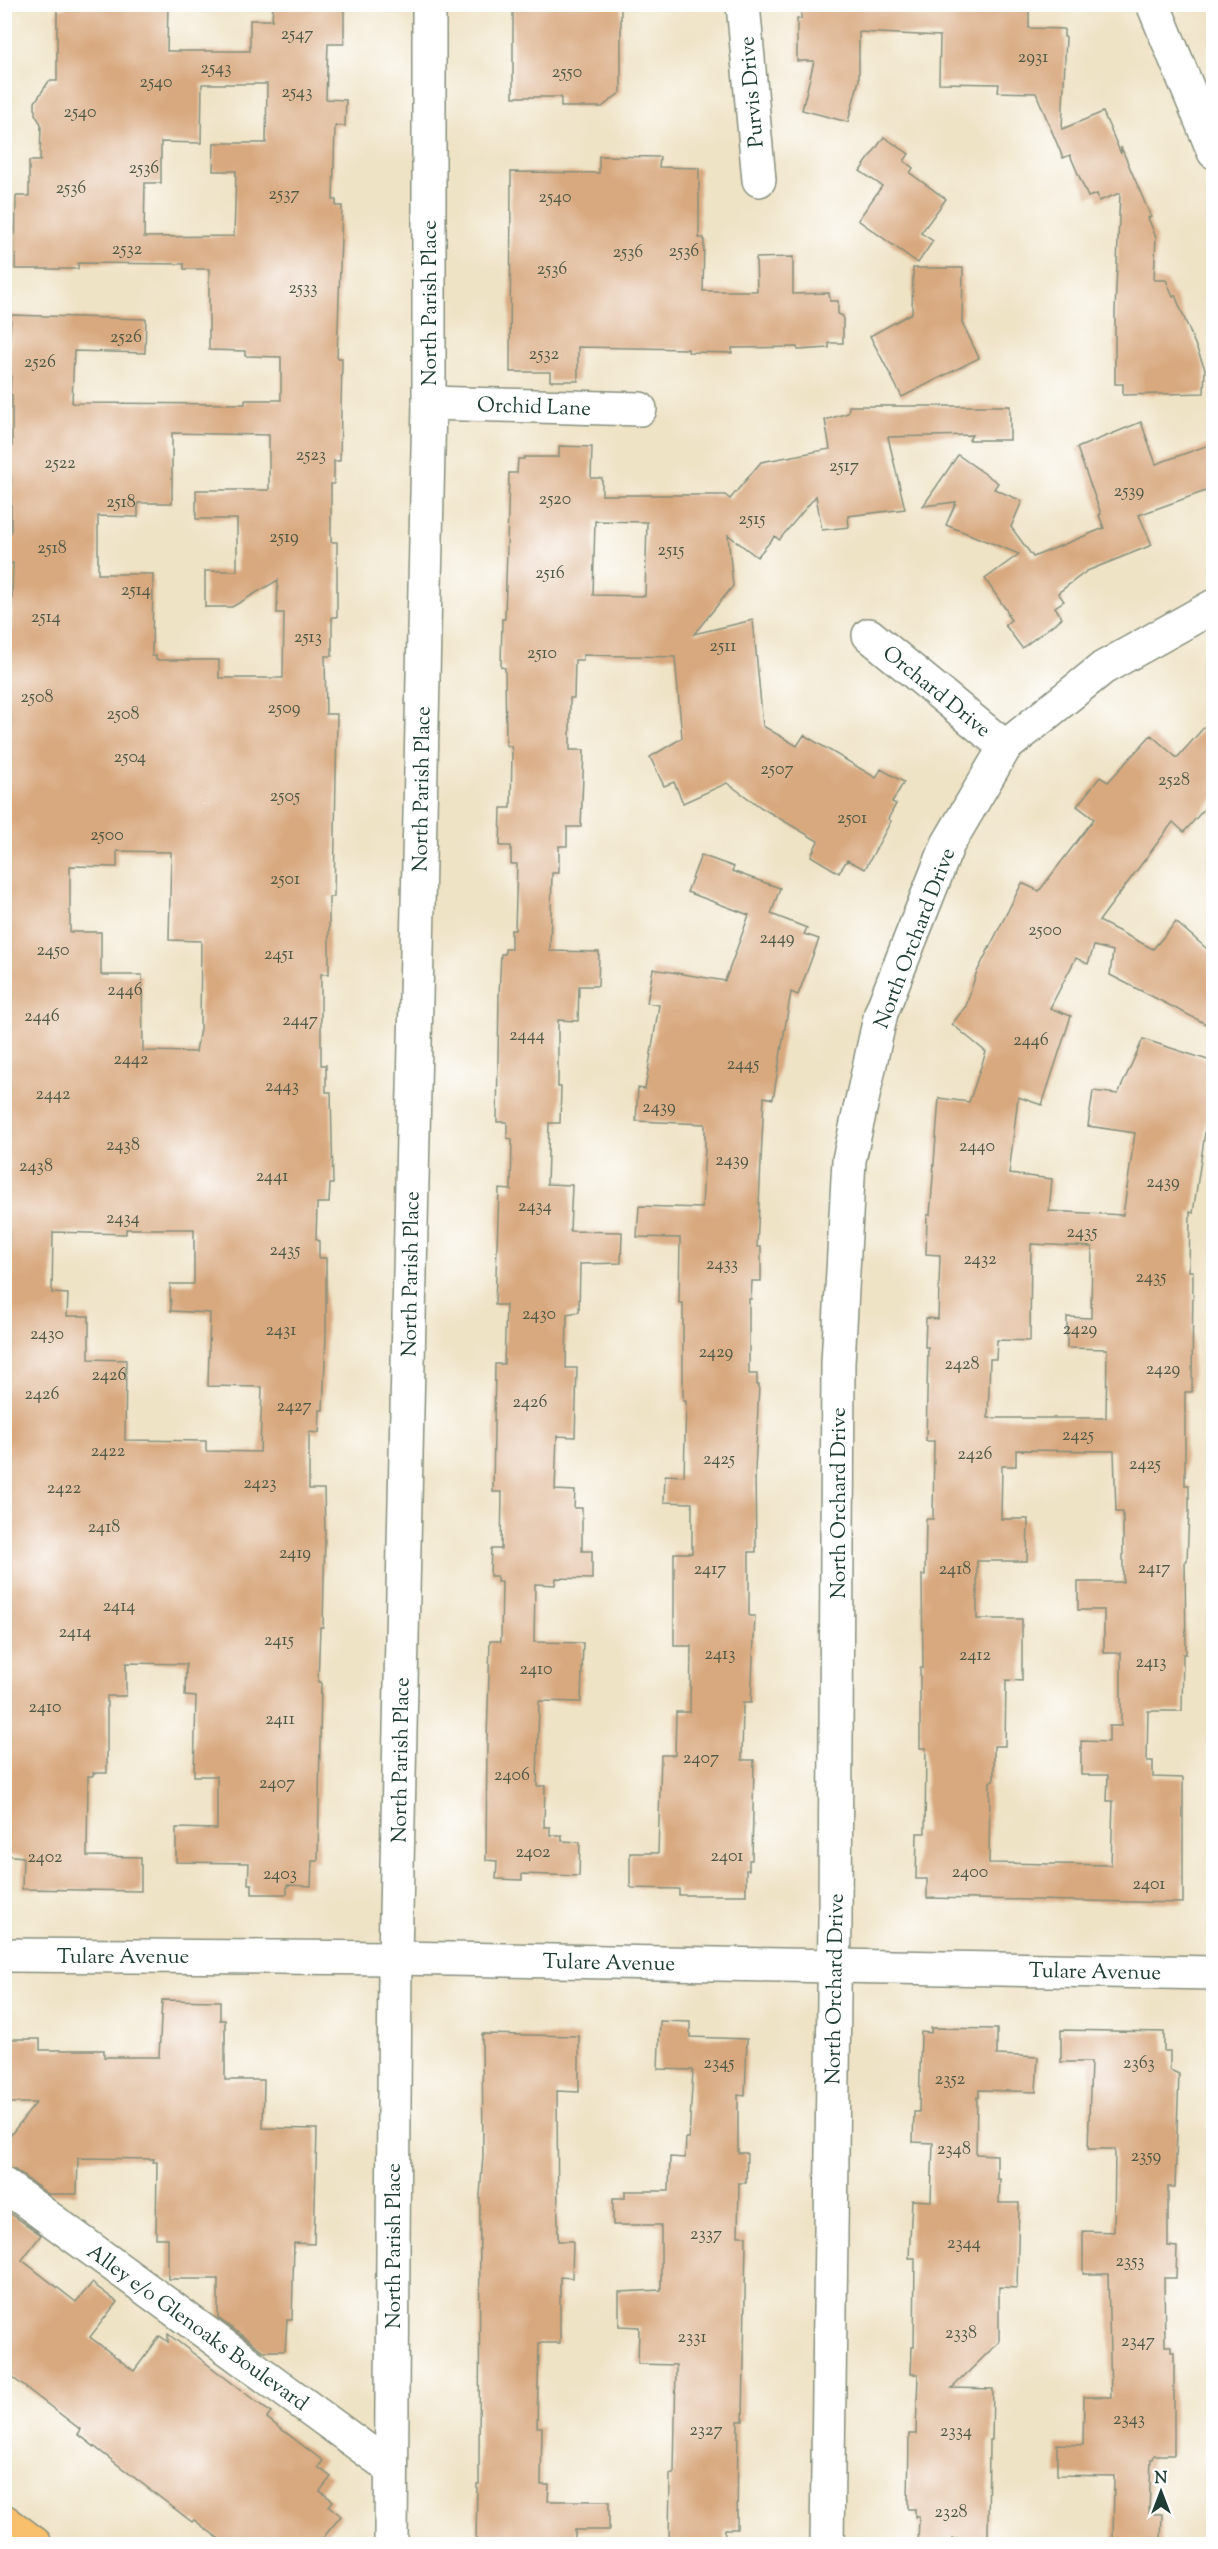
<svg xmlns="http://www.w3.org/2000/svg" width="1218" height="2549" font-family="'Sorts Mill Goudy',serif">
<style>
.building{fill:#d8a87e;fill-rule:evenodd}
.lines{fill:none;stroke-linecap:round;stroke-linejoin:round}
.minor-casing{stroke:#87907d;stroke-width:36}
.major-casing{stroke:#87907d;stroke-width:36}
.minor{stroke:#fff;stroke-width:33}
.major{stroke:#f8bf6c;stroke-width:33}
.labels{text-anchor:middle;stroke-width:6;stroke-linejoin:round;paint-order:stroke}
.number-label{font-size:18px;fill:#4d5846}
.street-label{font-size:21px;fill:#1f3d34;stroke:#fff}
</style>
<rect width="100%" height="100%" fill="#fff"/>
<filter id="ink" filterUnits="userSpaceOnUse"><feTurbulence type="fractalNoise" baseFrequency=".0167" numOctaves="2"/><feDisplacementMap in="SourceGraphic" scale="12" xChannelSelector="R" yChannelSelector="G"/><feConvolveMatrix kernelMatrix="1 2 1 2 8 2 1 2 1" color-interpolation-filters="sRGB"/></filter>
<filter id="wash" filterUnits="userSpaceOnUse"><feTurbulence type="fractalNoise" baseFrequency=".008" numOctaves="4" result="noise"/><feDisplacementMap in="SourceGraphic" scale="24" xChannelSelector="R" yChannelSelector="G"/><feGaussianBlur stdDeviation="1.35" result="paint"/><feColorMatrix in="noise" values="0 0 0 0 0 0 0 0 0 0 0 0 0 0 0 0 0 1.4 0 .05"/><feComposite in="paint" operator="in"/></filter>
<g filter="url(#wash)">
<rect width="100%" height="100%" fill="#efe3c6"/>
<g id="blocks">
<g class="building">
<path d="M66,4H168L167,51H250V20H272L273,4H344V44H328L326,99L346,100L345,126H335L333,200H336V206H342L337,358H342L340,461H334V484H331V542H337V617H332V656H325L326,714H337L334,897H329V974H321V1065H326V1092H331L333,1184H330L329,1203H317L316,1239L319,1241V1258H326V1335L323,1410H320L319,1433L309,1432V1489H324L325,1531L323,1627H320L318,1682H321L318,1861H312L311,1886L287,1885V1894H252V1884H248L249,1863L176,1862V1828L217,1829V1776H194L196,1697L185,1696L186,1664L126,1663V1696H107V1773H93V1776H88L87,1856L141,1857V1891L22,1889L23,1857L4,1855V1174H7L4,705H7V629H11L13,563H5L6,532H11V478H8L9,446H12V395H10L11,374H8L11,315L146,319L145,353L74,351L72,403L245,404V400H281V357L245,356V351L209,350V269H184V264L78,263V269H15L16,196H29V161H40L41,124L35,114V102L49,81H57V8H66ZM202,84H267L266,143H214L213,171H236L234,236L144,237L145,183H161V142L201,143ZM172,433L269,435V490H196V519H237V571H205V607H232L278,580L277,613H284L283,678H219V660H156V656H152L153,574H98V516L138,517V503H172ZM117,851L171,852L169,940L201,941L200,1028L196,1052L143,1051L142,975H101V932H70V866L117,867ZM126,1229H194V1284H170L171,1311L210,1313L208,1386L262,1387L260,1452L206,1451V1441L125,1440L126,1360L89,1359V1316H67L68,1294L52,1293L53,1232L126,1234Z"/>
<path d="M513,4H621V92L602,107H561V97H513Z"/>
<path d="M801,4H1029V28L1064,29V37H1066L1062,129L1103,112L1121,154V147L1151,217L1148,218L1156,237L1154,280H1166L1173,296L1175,295L1205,369L1204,393L1123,395V384H1115V312L1120,193L1099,201L1097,194L1088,197L1070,155L1063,158L1036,93L998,92L999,84L939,83L940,36L859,32V80L848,122L802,110L814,61H797V19H801Z"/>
<path d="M884,137L909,154L904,161L913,168L910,173L946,199L921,233L933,241L918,263L858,220L882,186L860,171Z"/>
<path d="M599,156L660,157L659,167L699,168V238H704L703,291H757L756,258L793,257V294L829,293L830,301H838V314L843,316V343H829V348L798,350L797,347L732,348V353L688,352V349L578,347V381H550V372H510L511,172L599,173Z"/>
<path d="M913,268H963L962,322L979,358L902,397L870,336L912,313Z"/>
<path d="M849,406H1010V440H969L972,435L888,437L905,509L848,516L849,527L822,530L816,496L779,540L775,536L757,557L728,535L733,586L694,634L753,620L763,726L797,746L804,735L876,778L881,769L904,782L892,802L896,804L888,819L891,821L865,869L847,860L839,873L811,856L818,841L762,808L727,783L683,803L674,782L664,786L650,757L682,738L675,657L583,655V660H575L574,698H570V750H584L581,827H567V846H559V873H552L550,951L599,952L598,986H579L578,1021L558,1020V1087H561L560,1123H549L547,1184L572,1185L570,1231L622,1232L621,1263L580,1264L579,1312L567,1314L566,1368H577L575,1437L557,1436L555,1490L575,1491L574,1508H582V1551H592V1579L556,1578L555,1585L535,1584L534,1642L583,1643L581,1702L539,1701L537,1786H545L544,1827H550V1835H562V1841L580,1842L579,1876L522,1874V1880L496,1879L497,1861L486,1860L487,1740L490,1641H501L502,1582H497V1576H490L491,1549H501L502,1492H493L495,1364H504L506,1305H495L499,1189L511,1190L512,1139L507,1138V1122H497L499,995L501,954H505V949H511V930H515L517,864H511V846H500L501,808H511L512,752L511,746H506L505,668L501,667L502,619H505L509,473H517L518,459H524V457H559V446L592,447L591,478H602V495H725L730,499L761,462L830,449L825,420L848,413ZM595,521L647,522L645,596L593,595Z"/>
<path d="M1141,422L1156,464L1214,443V488L1139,515L1152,545L1087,571L1058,593L1064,601L1055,607L1062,618L1022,648L1005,625L1011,620L1007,615L1009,614L985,579L1019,554L946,525L956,502L923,506L958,455L998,483L994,489L1022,501L1011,527L1033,557L1104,528L1099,515L1101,514L1077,448Z"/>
<path d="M1214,716V798L1184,832L1173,822L1099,921L1153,949L1176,922L1214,955V1028L1110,975L1113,951L1094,946L1088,964L1076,958L1050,1008L1071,1016L1042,1105L1018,1097L1009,1174L1052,1179L1049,1211L1123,1215L1135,1133L1088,1126L1093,1091L1118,1094L1143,1039L1214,1062V1096L1209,1106L1193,1213L1190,1212L1189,1271H1193L1192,1392H1185V1485H1189V1512L1187,1561H1185L1186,1654H1183L1182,1711H1148L1147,1761H1153V1777L1183,1778V1903L927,1898V1879H916L917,1833H925L926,1748H920V1668H923L922,1575H925L926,1519H933L934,1441H926L928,1347H925L926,1318L938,1319L940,1255L926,1254L927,1215H930L939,1098L969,1102L986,1052L952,1024L966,1006L976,974L1022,883L1039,891L1094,819L1077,806L1100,777L1108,782L1151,735L1177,758ZM1031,1244L1092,1247L1091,1318L1067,1317V1348L1107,1349L1106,1418H988L990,1359H996L997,1340L1030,1341ZM1016,1450L1114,1451L1116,1512H1123V1582H1078V1610H1104V1653H1121V1726H1109V1742L1081,1741V1775H1108L1107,1801H1113L1111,1865L989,1863L990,1782L994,1779V1746H1005L1006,1680L1022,1681V1619H977V1561H1027L1028,1519H1001L1002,1466H1016Z"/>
<path d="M701,855L734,867L732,871L780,888L771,914L807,928L804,934L819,939L798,995L791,992L773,1099L764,1097L757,1247H761V1281H752L751,1299H749V1374H757V1385H759L755,1471L756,1552H749V1616H755L751,1703H743L742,1760H754L752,1860H749V1870H746V1895H679V1889L632,1888L630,1886V1853H658L661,1755H675L676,1712H690L691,1646H674V1553H692V1503L664,1502L665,1475L684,1476L686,1401H683V1303H679L680,1238L637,1237L639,1206L702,1208L705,1147V1124L636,1121L638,1088L645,1089L659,1005L647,1003L653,969L725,981L749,915L687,892Z"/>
<path d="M162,2000L220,2001V2020H225V2080H264L263,2128L317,2129L314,2244L294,2243L292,2320H287L285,2351H263L218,2318V2279H168V2238H156L157,2162H153L154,2159L78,2158L77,2194H48L15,2170L4,2167V2143L36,2103H4V2039H40V2050H104V2057H159Z"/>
<path d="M660,2021L690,2022V2037L747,2039L745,2096L738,2095V2153H747L746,2183H739L738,2236H746L743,2421H738L737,2529H725L724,2544H669L670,2474H674L676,2365L638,2364L639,2327L619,2326V2292L661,2290V2225H613V2198H625V2191H669L670,2157L685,2158L686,2138H689L693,2070L658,2069Z"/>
<path d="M931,2028L997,2029V2055L1038,2057L1036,2092L979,2090V2097H977L976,2154L997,2155V2179H1000L999,2203H1019L1017,2288L999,2287V2342L952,2388L993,2389L992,2440H989L988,2540L953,2539L952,2544H918L919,2517H915V2509H908L909,2434H916L918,2374H911L912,2347H914L915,2258H909L912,2200L931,2201L933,2143L913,2142L914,2112H919L921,2032L931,2033Z"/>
<path d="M1061,2030L1164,2032V2051H1170V2070L1179,2074L1175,2187H1168V2246L1177,2247L1176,2278H1164L1165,2346H1171V2352H1174V2455H1154L1153,2459H1151L1149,2514H1162L1161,2544H1113L1114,2476L1057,2475V2444L1083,2445L1084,2397H1111L1108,2274H1083V2231L1114,2232L1115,2149H1088L1091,2062H1061Z"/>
<path d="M482,2034L579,2036V2092L557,2091L558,2241H573L572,2278L560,2277V2343H539L537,2427H542L541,2485H549L548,2501H609V2530H575V2544H476L477,2484H479L480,2195L483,2155Z"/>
<path d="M4,2209L41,2235L22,2260L76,2302L92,2283L117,2302L90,2337L134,2371L160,2336L168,2342V2334L271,2413L267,2418L323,2461L318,2467L331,2477L320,2491L333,2501L329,2506L341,2516L318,2544H226L194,2520L192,2522L78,2434L81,2430L4,2371Z"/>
</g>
</g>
</g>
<g filter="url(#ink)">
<use href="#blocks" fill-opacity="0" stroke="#87907d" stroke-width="1.5"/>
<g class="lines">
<defs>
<g id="minor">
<path d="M743,4L759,180"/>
<path d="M1153,4L1214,152"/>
<path d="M429,403L640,409"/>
<path d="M869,635L1005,747"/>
<path d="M4,1955L395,1958L1214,1973"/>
<path d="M4,2185L391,2468"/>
<path d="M391,2544L395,1958L429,403V4"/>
<path d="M827,2544L835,1919L838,1363L849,1160L881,1013L948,844L1005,747L1103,668L1214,606"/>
</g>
<path id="major" d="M4,2521L35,2544"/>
</defs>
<use href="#minor" class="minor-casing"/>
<use href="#major" class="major-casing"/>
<use href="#minor" class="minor"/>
<use href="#major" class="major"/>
</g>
</g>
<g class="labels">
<g class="number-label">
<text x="297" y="39">2547</text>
<text x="1033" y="62">2931</text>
<text x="216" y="73">2543</text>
<text x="567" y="77">2550</text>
<text x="156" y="87">2540</text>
<text x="297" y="97">2543</text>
<text x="80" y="117">2540</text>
<text x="144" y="173">2536</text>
<text x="71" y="193">2536</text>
<text x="284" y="199">2537</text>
<text x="555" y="202">2540</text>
<text x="127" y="254">2532</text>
<text x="684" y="256">2536</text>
<text x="628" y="257">2536</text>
<text x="552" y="274">2536</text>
<text x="303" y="293">2533</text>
<text x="126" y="342">2526</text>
<text x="544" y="359">2532</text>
<text x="40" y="367">2526</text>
<text x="311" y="460">2523</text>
<text x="60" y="468">2522</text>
<text x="844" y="471">2517</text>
<text x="1129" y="496">2539</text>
<text x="555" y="504">2520</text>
<text x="121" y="507">2518</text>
<text x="752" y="524">2515</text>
<text x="284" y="542">2519</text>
<text x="52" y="553">2518</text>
<text x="671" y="555">2515</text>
<text x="550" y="578">2516</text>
<text x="136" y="595">2514</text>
<text x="46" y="622">2514</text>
<text x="308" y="642">2513</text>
<text x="723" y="651">2511</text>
<text x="542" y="658">2510</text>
<text x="37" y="702">2508</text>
<text x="284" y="713">2509</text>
<text x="123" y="719">2508</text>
<text x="130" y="762">2504</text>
<text x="777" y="774">2507</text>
<text x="1174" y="785">2528</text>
<text x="285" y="801">2505</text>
<text x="852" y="823">2501</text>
<text x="107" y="840">2500</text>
<text x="285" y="884">2501</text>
<text x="1045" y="935">2500</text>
<text x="777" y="943">2449</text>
<text x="53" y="955">2450</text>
<text x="279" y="959">2451</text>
<text x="125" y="995">2446</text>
<text x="42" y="1021">2446</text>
<text x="300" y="1025">2447</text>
<text x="527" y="1040">2444</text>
<text x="1031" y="1045">2446</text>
<text x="131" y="1064">2442</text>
<text x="743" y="1069">2445</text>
<text x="282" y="1091">2443</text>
<text x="53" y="1099">2442</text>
<text x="659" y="1112">2439</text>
<text x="123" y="1150">2438</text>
<text x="977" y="1151">2440</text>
<text x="732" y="1165">2439</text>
<text x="36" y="1171">2438</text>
<text x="272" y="1181">2441</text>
<text x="1163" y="1187">2439</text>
<text x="535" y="1211">2434</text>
<text x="123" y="1223">2434</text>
<text x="1082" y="1237">2435</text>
<text x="285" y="1255">2435</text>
<text x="980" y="1264">2432</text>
<text x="722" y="1269">2433</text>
<text x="1151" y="1282">2435</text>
<text x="539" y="1319">2430</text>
<text x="1080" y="1334">2429</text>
<text x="281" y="1335">2431</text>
<text x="47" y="1339">2430</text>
<text x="716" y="1357">2429</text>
<text x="962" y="1369">2428</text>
<text x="1163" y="1374">2429</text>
<text x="109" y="1380">2426</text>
<text x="42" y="1399">2426</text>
<text x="530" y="1407">2426</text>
<text x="294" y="1411">2427</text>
<text x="1078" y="1440">2425</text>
<text x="108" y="1456">2422</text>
<text x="975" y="1459">2426</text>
<text x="719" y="1464">2425</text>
<text x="1145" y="1469">2425</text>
<text x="260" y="1488">2423</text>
<text x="64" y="1493">2422</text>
<text x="104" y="1532">2418</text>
<text x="295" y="1558">2419</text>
<text x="1154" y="1573">2417</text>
<text x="710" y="1574">2417</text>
<text x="955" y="1574">2418</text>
<text x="119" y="1611">2414</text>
<text x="75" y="1637">2414</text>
<text x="279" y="1645">2415</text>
<text x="720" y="1659">2413</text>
<text x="975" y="1660">2412</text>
<text x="1151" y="1667">2413</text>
<text x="536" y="1674">2410</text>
<text x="45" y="1712">2410</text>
<text x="280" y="1724">2411</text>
<text x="701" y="1763">2407</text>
<text x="512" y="1780">2406</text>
<text x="277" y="1788">2407</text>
<text x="533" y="1857">2402</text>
<text x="727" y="1861">2401</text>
<text x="45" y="1862">2402</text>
<text x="970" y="1877">2400</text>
<text x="280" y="1879">2403</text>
<text x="1149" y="1889">2401</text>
<text x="719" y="2068">2345</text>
<text x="1139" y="2068">2363</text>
<text x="950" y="2084">2352</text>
<text x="954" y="2154">2348</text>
<text x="1146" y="2161">2359</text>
<text x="706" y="2239">2337</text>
<text x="964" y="2248">2344</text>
<text x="1130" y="2266">2353</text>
<text x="961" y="2338">2338</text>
<text x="692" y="2342">2331</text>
<text x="1138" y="2346">2347</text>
<text x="1129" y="2424">2343</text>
<text x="706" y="2435">2327</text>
<text x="956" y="2436">2334</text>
<text x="951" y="2517">2328</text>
</g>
<g class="street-label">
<text transform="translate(751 92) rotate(-95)" y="7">Purvis Drive</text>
<text transform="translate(429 303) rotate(-90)" y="7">North Parish Place</text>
<text transform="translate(534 406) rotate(2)" y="7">Orchid Lane</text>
<text transform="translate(937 691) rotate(39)" y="7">Orchard Drive</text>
<text transform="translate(421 789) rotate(-89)" y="7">North Parish Place</text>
<text transform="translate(914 938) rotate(-69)" y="7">North Orchard Drive</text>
<text transform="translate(410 1274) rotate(-89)" y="7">North Parish Place</text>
<text transform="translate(838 1503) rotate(-90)" y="7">North Orchard Drive</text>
<text transform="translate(400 1760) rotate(-89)" y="7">North Parish Place</text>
<text x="123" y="1963">Tulare Avenue</text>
<text transform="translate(609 1962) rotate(1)" y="7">Tulare Avenue</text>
<text transform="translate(1095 1971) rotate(1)" y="7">Tulare Avenue</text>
<text transform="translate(834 1989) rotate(-89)" y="7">North Orchard Drive</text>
<text transform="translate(393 2246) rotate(-90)" y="7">North Parish Place</text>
<text transform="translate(198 2327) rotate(36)" y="7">Alley e/o Glenoaks Boulevard</text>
</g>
</g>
<rect width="1218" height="2549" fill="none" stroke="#fff" stroke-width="24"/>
<g transform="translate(1161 2492)" stroke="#ffffff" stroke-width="4.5" paint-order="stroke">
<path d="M0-4.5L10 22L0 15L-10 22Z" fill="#1f3d34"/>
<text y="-9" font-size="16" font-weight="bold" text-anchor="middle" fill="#1f3d34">N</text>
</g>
</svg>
